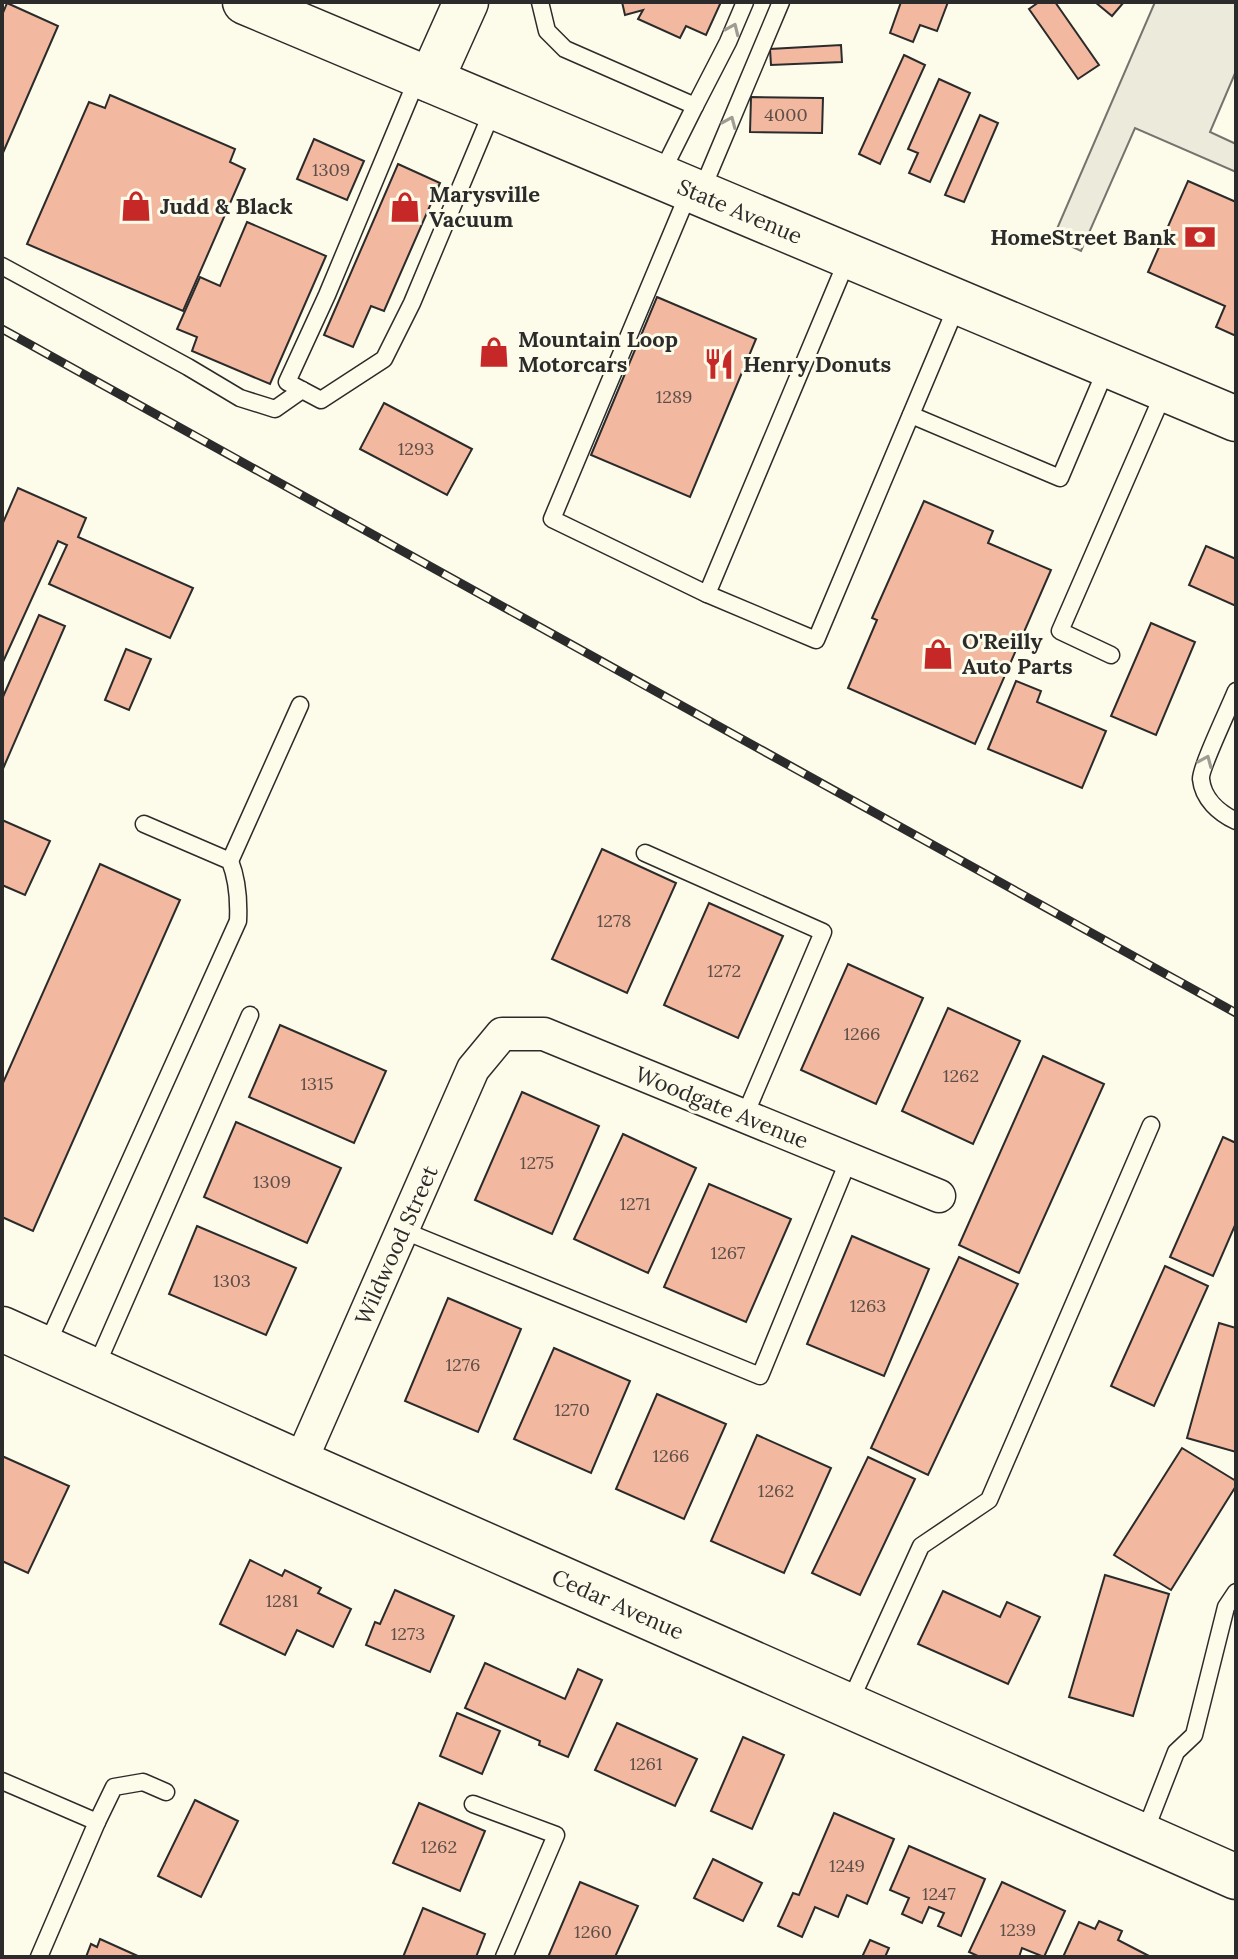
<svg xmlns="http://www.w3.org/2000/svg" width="1238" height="1959" font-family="Lora,serif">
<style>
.parking{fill:#eceadb;stroke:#74746e;stroke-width:2}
.building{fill:#f2b8a0;stroke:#2b2b2b;stroke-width:2}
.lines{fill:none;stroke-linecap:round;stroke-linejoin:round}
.lane-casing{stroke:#2b2b2b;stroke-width:19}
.street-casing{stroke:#2b2b2b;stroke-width:35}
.secondary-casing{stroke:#2b2b2b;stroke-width:47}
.primary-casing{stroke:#2b2b2b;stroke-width:47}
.lane{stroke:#fdfbea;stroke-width:16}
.street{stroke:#fdfbea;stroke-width:32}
.secondary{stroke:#fdfbea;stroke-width:44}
.primary{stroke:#fdfbea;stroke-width:44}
.rail-casing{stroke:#2b2b2b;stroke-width:9}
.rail{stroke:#fdfbea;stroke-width:6;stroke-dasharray:18;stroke-linecap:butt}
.oneway{stroke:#9e9d94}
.labels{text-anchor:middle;stroke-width:6;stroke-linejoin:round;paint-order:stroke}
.number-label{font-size:18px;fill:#5d4e48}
.poi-label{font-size:22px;font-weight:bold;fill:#2b2b2b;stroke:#fdfbea;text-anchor:start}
.street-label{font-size:22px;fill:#2b2b2b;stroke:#fdfbea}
</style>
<rect width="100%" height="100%" fill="#fdfbea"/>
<path class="parking" d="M1155,2H1236V71L1210,132L1236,144V172L1135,128L1081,251L1053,238Z"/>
<g class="building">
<path d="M622,2H721L706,35L686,26L680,38L638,19L643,10L625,15Z"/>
<path d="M901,2H948L937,31L920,25L913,42L890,33Z"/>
<path d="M1039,2H1055L1099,65L1078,79L1029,9Z"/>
<path d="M1095,2H1124L1112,16Z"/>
<path d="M7,3L58,26L2,155V15Z"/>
<path d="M841,45L842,62L771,65L770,49Z"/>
<path d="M904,55L925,65L880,164L859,154Z"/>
<path d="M939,79L970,93L930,182L909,173L918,153L908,149Z"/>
<path d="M110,95L235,149L230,162L245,169L183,311L27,244L89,102L105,108Z"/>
<path d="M751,97L823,98L822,133L750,132Z"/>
<path d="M980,115L998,123L964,202L945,195Z"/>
<path d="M314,139L364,161L347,200L297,179Z"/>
<path d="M398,164L440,183L384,311L371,306L353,347L324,335Z"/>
<path d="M1188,181L1236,202V336L1216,327L1225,306L1148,272Z"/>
<path d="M247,222L326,256L270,384L192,351L197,337L177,329L200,277L220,286Z"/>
<path d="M657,297L756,339L690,497L591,455Z"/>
<path d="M384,403L472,449L447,495L360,449Z"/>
<path d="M18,488L86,518L78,537L193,588L170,638L49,584L67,545L58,541L2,664V525Z"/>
<path d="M924,501L993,531L988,543L1051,570L975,744L848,688L877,620L872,618Z"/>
<path d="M1206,546L1236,559V606L1189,585Z"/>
<path d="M39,615L65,626L2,771V699Z"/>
<path d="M1151,623L1195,642L1156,735L1111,716Z"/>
<path d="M126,649L151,659L129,710L105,700Z"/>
<path d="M1016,681L1041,691L1037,702L1106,731L1082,788L988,749Z"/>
<path d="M2,820L50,841L25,895L2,885Z"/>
<path d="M602,849L676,883L627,993L552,959Z"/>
<path d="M100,864L180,900L33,1231L2,1217V1085Z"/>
<path d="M709,903L783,936L738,1038L664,1005Z"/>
<path d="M848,964L923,998L876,1104L801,1070Z"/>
<path d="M948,1008L1020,1041L973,1144L902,1111Z"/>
<path d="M280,1025L386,1071L354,1143L249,1097Z"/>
<path d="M1043,1056L1104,1084L1019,1273L959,1245Z"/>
<path d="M522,1092L599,1126L552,1234L475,1200Z"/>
<path d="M236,1122L341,1168L307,1243L204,1197Z"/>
<path d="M623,1134L696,1168L648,1273L574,1239Z"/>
<path d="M1223,1137L1236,1143V1223L1213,1276L1170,1257Z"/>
<path d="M709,1184L791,1219L746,1322L664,1287Z"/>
<path d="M197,1226L296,1268L266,1335L169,1294Z"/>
<path d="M852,1236L929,1269L884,1376L807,1344Z"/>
<path d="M959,1257L1018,1284L928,1475L871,1448Z"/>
<path d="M1165,1266L1208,1286L1154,1406L1111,1386Z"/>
<path d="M448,1298L521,1329L478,1432L405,1401Z"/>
<path d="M1219,1323L1236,1328V1452L1187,1438Z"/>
<path d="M554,1348L630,1381L591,1473L514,1439Z"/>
<path d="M657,1394L726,1424L684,1519L616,1489Z"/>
<path d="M757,1435L831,1468L784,1573L711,1541Z"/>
<path d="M1182,1448L1236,1481V1486L1171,1590L1114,1555Z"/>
<path d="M2,1456L69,1486L28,1573L2,1561Z"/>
<path d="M868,1457L915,1479L860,1595L812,1573Z"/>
<path d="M250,1560L282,1576L285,1570L321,1588L318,1593L351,1609L333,1647L297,1630L285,1655L220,1624Z"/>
<path d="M1105,1575L1169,1594L1133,1716L1069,1697Z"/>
<path d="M395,1590L454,1616L430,1672L366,1645L375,1622L380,1624Z"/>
<path d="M943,1591L1000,1617L1007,1602L1040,1617L1008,1684L918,1644Z"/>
<path d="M485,1663L565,1699L578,1669L602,1680L568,1757L539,1745L540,1741L465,1708Z"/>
<path d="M457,1713L500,1731L482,1774L440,1756Z"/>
<path d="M617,1723L697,1759L675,1806L595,1770Z"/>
<path d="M743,1737L784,1755L752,1829L711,1811Z"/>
<path d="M195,1800L238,1821L201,1897L158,1876Z"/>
<path d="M419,1803L485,1831L460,1891L393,1863Z"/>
<path d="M834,1813L894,1839L867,1904L847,1895L838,1917L815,1907L802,1937L778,1926L793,1893L799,1895Z"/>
<path d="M909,1846L985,1879L961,1936L938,1926L944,1913L929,1907L922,1923L902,1914L909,1898L890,1890Z"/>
<path d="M713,1859L762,1883L743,1921L694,1898Z"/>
<path d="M580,1882L638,1906L615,1957H548Z"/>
<path d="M1002,1882L1065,1911L1044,1957L1022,1948L1019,1957H980L969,1952Z"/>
<path d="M423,1908L485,1934L476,1957H403Z"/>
<path d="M1099,1921L1122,1931L1118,1940L1151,1957H1063L1079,1922L1095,1929Z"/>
<path d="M100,1939L140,1957H86L91,1944L97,1947Z"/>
<path d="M870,1940L889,1948L885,1957H862Z"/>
</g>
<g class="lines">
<defs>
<g id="lane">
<path d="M540,2L547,31L565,49L695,106L661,174"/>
<path d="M418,77L327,295L287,382L321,400L384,359L412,303L494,107"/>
<path d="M695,106L728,42L745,2"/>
<path d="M689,192L552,519L707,594"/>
<path d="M701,192L781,2"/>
<path d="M848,258L707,594L816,640L958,303"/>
<path d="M2,266L188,367L240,398L275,409L302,390"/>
<path d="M911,415L1060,478L1107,367"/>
<path d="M1111,655L1060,631L1165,390"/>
<path d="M1236,691C1230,706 1200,769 1201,779C1203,799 1219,813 1236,821"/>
<path d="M645,853L823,932L745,1115"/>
<path d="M230,861L300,705"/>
<path d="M402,1230L760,1376L849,1159"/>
<path d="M46,1347L238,921C239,900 238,881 230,861L144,824"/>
<path d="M95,1369L250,1015"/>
<path d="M849,1704L921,1546L989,1500L1151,1125"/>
<path d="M2,1781L97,1822L39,1957"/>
<path d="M473,1804L556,1835L504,1957"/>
<path d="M97,1822L114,1787L143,1782L166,1792"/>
<path d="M1144,1834L1176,1752L1194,1735L1226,1607L1236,1592"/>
</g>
<path id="street" d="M300,1463L473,1069L502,1034H544L939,1196"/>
<g id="secondary">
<path d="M431,80L466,2"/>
<path d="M2,1329L300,1463L1236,1877"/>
</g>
<path id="primary" d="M245,2L1236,419"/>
</defs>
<use href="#lane" class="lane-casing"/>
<use href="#street" class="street-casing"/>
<use href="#secondary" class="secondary-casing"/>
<use href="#primary" class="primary-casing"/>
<use href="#lane" class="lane"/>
<use href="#street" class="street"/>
<use href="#secondary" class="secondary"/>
<use href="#primary" class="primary"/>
<defs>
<path id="rail" d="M2,329L1236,1013"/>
</defs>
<use href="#rail" class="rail-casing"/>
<use href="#rail" class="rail"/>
</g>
<defs><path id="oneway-chevron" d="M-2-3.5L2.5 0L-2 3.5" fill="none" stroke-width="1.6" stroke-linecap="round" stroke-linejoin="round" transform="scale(2)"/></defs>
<g class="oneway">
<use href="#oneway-chevron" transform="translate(733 29) rotate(-66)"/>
<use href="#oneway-chevron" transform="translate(730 122) rotate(-67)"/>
<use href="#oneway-chevron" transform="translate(1206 761) rotate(-67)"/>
</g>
<defs>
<symbol id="shop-bare" viewBox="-9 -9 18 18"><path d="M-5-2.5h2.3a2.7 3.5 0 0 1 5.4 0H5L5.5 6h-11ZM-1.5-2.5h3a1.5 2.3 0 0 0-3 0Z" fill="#c62828" stroke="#fdfbea" stroke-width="2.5" paint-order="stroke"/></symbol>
<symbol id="bank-bare" viewBox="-9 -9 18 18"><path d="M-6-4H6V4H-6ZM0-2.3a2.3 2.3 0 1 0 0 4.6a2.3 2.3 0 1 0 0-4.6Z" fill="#c62828" stroke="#fdfbea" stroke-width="2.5" paint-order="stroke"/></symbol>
<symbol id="restaurant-bare" viewBox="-9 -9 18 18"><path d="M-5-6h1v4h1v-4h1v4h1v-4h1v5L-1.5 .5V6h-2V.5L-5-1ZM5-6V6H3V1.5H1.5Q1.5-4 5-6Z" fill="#c62828" stroke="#fdfbea" stroke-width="2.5" paint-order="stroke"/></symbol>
</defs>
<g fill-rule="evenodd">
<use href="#shop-bare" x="114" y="184" width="44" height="44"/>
<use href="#shop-bare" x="383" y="185" width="44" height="44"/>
<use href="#bank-bare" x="1178" y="215" width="44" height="44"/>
<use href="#shop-bare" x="472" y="330" width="44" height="44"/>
<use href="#restaurant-bare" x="697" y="342" width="44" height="44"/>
<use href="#shop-bare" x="916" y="632" width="44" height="44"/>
</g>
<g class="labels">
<g class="number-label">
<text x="786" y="121">4000</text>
<text x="331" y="176">1309</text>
<text x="674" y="403">1289</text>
<text x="416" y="455">1293</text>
<text x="614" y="927">1278</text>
<text x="724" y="977">1272</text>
<text x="862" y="1040">1266</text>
<text x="961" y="1082">1262</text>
<text x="317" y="1090">1315</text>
<text x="537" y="1169">1275</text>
<text x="272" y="1188">1309</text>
<text x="635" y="1210">1271</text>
<text x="728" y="1259">1267</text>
<text x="232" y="1287">1303</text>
<text x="868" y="1312">1263</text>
<text x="463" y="1371">1276</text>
<text x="572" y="1416">1270</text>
<text x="671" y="1462">1266</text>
<text x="776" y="1497">1262</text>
<text x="282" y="1607">1281</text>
<text x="408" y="1640">1273</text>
<text x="646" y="1770">1261</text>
<text x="439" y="1853">1262</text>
<text x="847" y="1872">1249</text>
<text x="939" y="1900">1247</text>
<text x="1018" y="1936">1239</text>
<text x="593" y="1938">1260</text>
</g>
<g class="poi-label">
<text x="429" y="202">Marysville<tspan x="429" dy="25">Vacuum</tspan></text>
<text x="160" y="214">Judd &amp; Black</text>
<text x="1176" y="245" text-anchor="end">HomeStreet Bank</text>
<text x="518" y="347">Mountain Loop<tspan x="518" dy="25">Motorcars</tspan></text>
<text x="743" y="372">Henry Donuts</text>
<text x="962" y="649">O'Reilly<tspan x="962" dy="25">Auto Parts</tspan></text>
</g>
<g class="street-label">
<text transform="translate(740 211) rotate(23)" y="8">State Avenue</text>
<text transform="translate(722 1107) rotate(22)" y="8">Woodgate Avenue</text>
<text transform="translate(396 1245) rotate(-66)" y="8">Wildwood Street</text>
<text transform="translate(618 1604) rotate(24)" y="8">Cedar Avenue</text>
</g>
</g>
<rect width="1238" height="1959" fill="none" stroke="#2b2b2b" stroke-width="8"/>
</svg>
